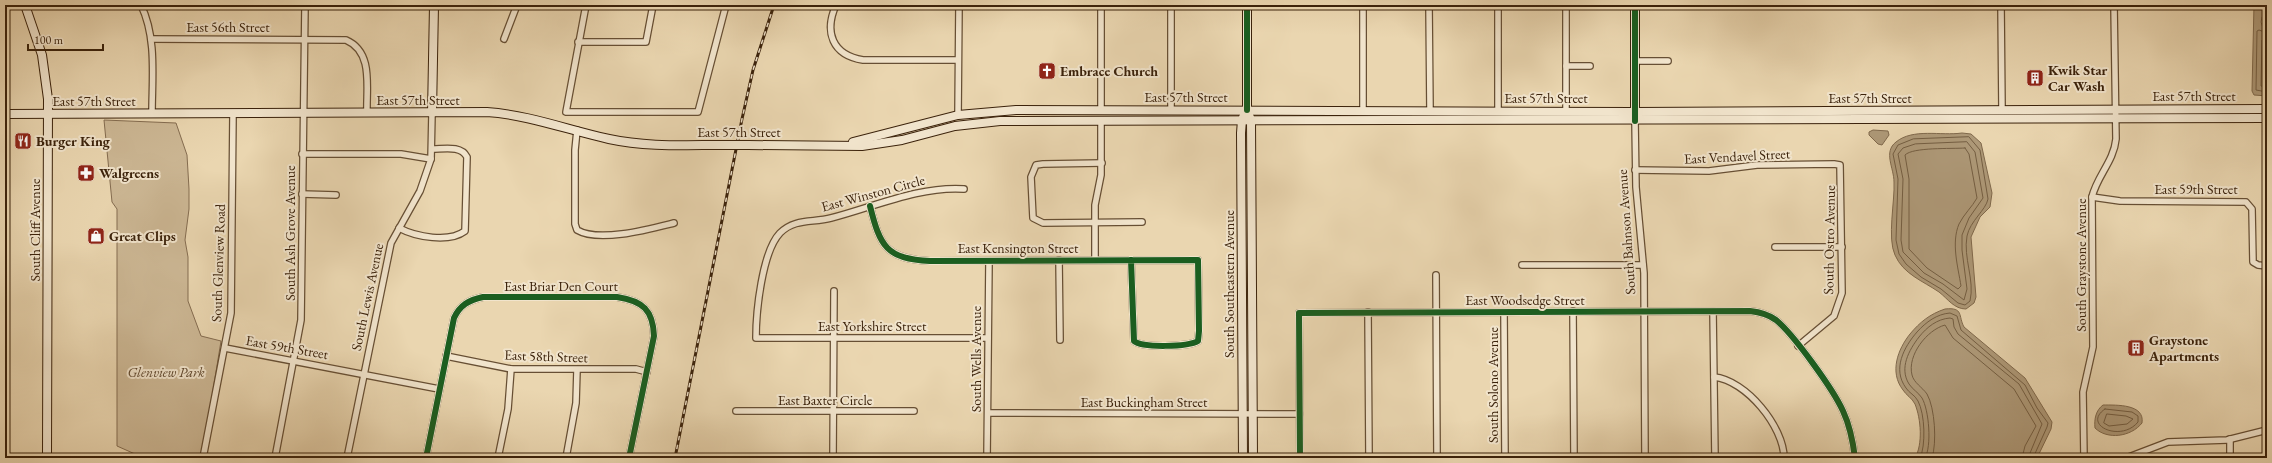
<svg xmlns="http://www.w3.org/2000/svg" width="2272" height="463" font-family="'EB Garamond',serif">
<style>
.green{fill:#ccb794;stroke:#846c50}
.water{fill:#ae9978;stroke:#80694c}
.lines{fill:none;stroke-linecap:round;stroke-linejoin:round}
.shore{stroke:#745e42;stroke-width:1}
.street-casing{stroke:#674f34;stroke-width:8}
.secondary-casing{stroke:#3b220b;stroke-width:10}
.street{stroke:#f1e4cc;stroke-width:5.5}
.secondary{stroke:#f1e4cc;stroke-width:8}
.rail-casing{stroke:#3b220b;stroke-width:3}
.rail{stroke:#f1e4cc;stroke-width:1.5;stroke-dasharray:4.5;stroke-linecap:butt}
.secondary-bridge-casing{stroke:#3b220b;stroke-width:10;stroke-linecap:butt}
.secondary-bridge{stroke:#f1e4cc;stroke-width:8}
.cycleway-casing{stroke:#f1e4cc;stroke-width:8}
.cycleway{stroke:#1b5e20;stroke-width:6}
.labels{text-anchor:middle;stroke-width:4;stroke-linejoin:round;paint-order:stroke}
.street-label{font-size:14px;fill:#3b220b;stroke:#f1e4cc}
.poi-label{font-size:14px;font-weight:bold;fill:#3b220b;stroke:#f1e4cc;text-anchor:start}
.park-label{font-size:14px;font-style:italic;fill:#5f472d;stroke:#f1e4cc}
</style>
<rect width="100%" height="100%" fill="#ead6b0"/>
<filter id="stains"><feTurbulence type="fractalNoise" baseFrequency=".005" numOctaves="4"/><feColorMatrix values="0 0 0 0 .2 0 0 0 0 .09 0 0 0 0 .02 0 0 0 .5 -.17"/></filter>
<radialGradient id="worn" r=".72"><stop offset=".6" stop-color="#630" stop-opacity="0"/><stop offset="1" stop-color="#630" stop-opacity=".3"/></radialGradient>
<g class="green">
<path d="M305,5H434V9Z"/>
<path d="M104,120L176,123L187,155L189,189V209L185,240L188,257V301L201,336L221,341L202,458H144L117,446V209L112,202Z"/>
</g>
<g class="water">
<path d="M2254,5H2267V14L2262,17L2261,22L2263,28L2267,30V96L2254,95L2252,91Z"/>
<path d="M1873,130L1888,131L1889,135L1882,145L1878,144L1869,135V132Z"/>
<path d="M1962,133L1971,134L1981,143L1992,193L1990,207L1980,217L1971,237L1976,297L1974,303L1966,309C1954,309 1948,299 1939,292C1923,281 1903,274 1895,255C1887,238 1895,201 1894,182C1894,168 1883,152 1896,142C1913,128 1941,136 1962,133Z"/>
<path d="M1945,309C1964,307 1958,316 1964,327L2025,378L2052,422L2051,429L2037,458H1915C1923,444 1921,419 1915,404C1912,398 1906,395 1903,390C1889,372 1898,349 1910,334C1920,322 1930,314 1945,309Z"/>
<path d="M2103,405C2117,405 2145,404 2142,423C2131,437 2107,440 2095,428C2094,419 2096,410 2103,405Z"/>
</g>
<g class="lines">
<g class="shore">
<path d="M2267,33L2259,30L2257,31L2256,90L2267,92"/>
<path d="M2267,38L2262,40L2261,86L2267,87"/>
<path d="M1969,137L1980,150L1988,199C1986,210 1970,221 1967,236C1963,258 1975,280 1970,301L1965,305L1958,303L1941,289L1921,277L1906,264L1899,254L1896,240L1898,179L1893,154L1898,145L1913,139Z"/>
<path d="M1967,142L1975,152L1983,198L1969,218L1962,235V250L1967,289L1964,300L1943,284L1924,273L1903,252L1901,240L1903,179L1898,154L1903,148L1915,144Z"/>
<path d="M1965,148L1969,154L1977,198C1972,207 1964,214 1959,224C1951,243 1958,267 1961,286L1958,289L1927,268L1909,249V179L1905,155C1913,147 1951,149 1965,148Z"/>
<path d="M2105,409L2132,412L2138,416V422C2121,443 2081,425 2105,409Z"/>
<path d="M2107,414L2126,416L2133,419L2127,424L2109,426L2104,423Z"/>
<path d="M1920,458C1926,446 1925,414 1918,401C1915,395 1909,393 1906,388C1892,369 1904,347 1917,332C1926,322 1937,314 1950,313L1957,316L1961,330L2025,385L2037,408L2048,423L2047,427L2033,458"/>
<path d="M1925,458C1932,446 1929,410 1922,398C1918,392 1913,390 1909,384C1899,368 1909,350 1919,337C1927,327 1937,319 1950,318L1953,319L1954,327L1958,334L2019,384L2042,424L2028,458"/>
<path d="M1932,458C1937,443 1935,408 1927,394C1922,387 1914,383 1912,375C1907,355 1927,330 1945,325L1953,338L2014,389L2036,426L2025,446L2022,458"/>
</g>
<defs>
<g id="street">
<path d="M141,5C157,38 152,78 152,114"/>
<path d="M586,5L566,112H698L726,5"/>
<path d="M836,5C824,32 832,55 863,60H958"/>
<path d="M1429,5L1430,111"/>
<path d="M1498,5V111"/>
<path d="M1566,5V111"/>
<path d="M2001,5L2002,110"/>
<path d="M151,39L346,40C374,52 366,88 367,113"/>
<path d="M504,39L517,5"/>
<path d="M578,42H646L653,5"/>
<path d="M1635,61H1668"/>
<path d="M1566,66H1590"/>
<path d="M1101,109V5"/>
<path d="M1171,110V5"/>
<path d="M1363,111V5"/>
<path d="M958,115L959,5"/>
<path d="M1635,121L1636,187L1644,273L1645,458"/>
<path d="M577,130L575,150V224L577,230C599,243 650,229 674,223"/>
<path d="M302,154H401L431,159"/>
<path d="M1102,163L1043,164L1036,165L1031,177L1033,218L1043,223L1142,222"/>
<path d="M1635,170L1709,171L1757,165L1834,164L1840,165L1842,293L1834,316L1798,346"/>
<path d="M964,189C919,186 874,207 831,218C813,223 795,218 780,233C762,252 756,312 756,338H988"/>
<path d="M302,194L336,195"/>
<path d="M2092,197L2120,201L2246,202L2252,209L2253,262L2258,265L2267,266"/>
<path d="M870,206C880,246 886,259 930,261L1198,260L1199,331L1198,341C1188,347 1142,348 1134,341L1131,260"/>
<path d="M399,228C416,237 449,243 465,231L467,157C461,145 444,149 432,149"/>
<path d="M1775,247H1842"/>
<path d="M1059,260L1060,340"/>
<path d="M1095,260V205L1101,175V120"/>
<path d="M1522,265H1643"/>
<path d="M1436,275L1437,458"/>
<path d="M1573,311L1574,458"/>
<path d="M1713,311L1715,458"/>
<path d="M1368,312L1369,458"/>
<path d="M1504,312L1505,458"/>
<path d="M225,348L439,389"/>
<path d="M446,356L511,369H636L647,372"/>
<path d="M1714,377C1746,380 1784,427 1784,458"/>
<path d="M736,411H914"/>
<path d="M988,413L1300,414"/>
<path d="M2230,439V458"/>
<path d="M203,458L231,313L233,114"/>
<path d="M275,458L301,320L305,5"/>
<path d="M347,458L391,243L420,191L431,159L432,113"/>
<path d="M426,458L454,318C460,305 469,300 483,297H617C643,301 653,310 654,336L629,458"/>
<path d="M498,458L508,409L511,369"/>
<path d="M566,458L576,403L577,370"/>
<path d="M833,458L834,291"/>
<path d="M987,458L989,261"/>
<path d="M1300,458L1299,313L1750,311C1759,312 1768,314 1776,320C1794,335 1833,389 1843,411C1850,426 1853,442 1855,458"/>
<path d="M2084,458L2083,392L2093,347L2092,197C2097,176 2114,161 2116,139L2114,5"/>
<path d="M2126,458L2168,442L2227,440L2267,430"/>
</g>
<g id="secondary">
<path d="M25,5L42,55L48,99L47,458"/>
<path d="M1247,5V110L1251,120L1253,458"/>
<path d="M432,113L434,5"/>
<path d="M5,114L487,112C529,115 568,130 609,139C646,147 684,145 722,145"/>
<path d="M1635,116V5"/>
<path d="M853,142L958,115L1016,110L1635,112L2267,109"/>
<path d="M748,145L862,146L902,140L955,126L1000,121L2267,118"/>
<path d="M1243,458L1241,133L1242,120L1244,115"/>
</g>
</defs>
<use href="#street" class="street-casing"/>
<use href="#secondary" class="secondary-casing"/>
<use href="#street" class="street"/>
<use href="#secondary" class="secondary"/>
<defs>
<path id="rail" d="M675,458L742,119L753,70L774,5"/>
</defs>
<use href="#rail" class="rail-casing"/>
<use href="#rail" class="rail"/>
<defs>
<path id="secondary-bridge" d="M722,145H748"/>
</defs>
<use href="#secondary-bridge" class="secondary-bridge-casing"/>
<use href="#secondary-bridge" class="secondary-bridge"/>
<defs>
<g id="cycleway">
<path d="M1247,5V110"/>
<path d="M1635,121V5"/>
<path d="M870,206C880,246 886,259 930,261L1198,260L1199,331L1198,341C1188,347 1142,348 1134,341L1131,260"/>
<path d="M426,458L454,318C460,305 469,300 483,297H617C643,301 653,310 654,336L629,458"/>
<path d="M1300,458L1299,313L1750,311C1759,312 1768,314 1776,320C1794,335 1833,389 1843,411C1850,426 1853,442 1855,458"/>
</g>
</defs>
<use href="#cycleway" class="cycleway-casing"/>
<use href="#cycleway" class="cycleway"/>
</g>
<defs>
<symbol id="church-square" viewBox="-11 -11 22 22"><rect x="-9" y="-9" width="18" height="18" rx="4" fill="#8f2418" stroke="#f1e4cc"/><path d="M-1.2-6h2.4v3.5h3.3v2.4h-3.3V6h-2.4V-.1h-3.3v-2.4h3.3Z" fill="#fff"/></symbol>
<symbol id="building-square" viewBox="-11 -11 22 22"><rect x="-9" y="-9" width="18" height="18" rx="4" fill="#8f2418" stroke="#f1e4cc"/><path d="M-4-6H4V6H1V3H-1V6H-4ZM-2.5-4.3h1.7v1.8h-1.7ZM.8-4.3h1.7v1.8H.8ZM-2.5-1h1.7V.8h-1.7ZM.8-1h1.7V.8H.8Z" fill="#fff"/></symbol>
<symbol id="restaurant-square" viewBox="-11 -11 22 22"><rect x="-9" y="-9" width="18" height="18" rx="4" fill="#8f2418" stroke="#f1e4cc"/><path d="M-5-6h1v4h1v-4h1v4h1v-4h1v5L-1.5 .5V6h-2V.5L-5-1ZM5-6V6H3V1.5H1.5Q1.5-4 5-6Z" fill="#fff"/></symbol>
<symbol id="pharmacy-square" viewBox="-11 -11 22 22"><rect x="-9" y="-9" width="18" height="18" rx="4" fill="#8f2418" stroke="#f1e4cc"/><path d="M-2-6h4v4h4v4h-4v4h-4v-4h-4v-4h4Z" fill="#fff"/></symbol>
<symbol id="shop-square" viewBox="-11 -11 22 22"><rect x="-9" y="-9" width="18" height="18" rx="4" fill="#8f2418" stroke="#f1e4cc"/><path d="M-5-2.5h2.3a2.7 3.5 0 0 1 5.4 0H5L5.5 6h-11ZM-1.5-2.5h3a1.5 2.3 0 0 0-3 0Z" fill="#fff"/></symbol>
</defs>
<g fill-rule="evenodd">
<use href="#church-square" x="1037" y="61" width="20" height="20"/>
<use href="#building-square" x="2025" y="68" width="20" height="20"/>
<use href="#restaurant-square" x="13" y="131" width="20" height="20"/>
<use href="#pharmacy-square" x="76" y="163" width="20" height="20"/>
<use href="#shop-square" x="86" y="226" width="20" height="20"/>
<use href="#building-square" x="2126" y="338" width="20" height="20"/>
</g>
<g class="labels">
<g class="street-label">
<text x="228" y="32">East 56th Street</text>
<text x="2194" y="101">East 57th Street</text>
<text x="1186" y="102">East 57th Street</text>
<text x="1546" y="103">East 57th Street</text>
<text x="1870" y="103">East 57th Street</text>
<text x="418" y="105">East 57th Street</text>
<text x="94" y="106">East 57th Street</text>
<text x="739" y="137">East 57th Street</text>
<text transform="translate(1737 156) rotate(-3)" y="5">East Vendavel Street</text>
<text x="2196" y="194">East 59th Street</text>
<text transform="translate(873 193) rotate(-15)" y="5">East Winston Circle</text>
<text transform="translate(35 230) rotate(-90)" y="5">South Cliff Avenue</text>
<text transform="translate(1626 232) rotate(-94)" y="5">South Bahnson Avenue</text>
<text transform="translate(290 233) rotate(-90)" y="5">South Ash Grove Avenue</text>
<text transform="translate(1829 240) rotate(-89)" y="5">South Ostro Avenue</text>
<text x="1018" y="253">East Kensington Street</text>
<text transform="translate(218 263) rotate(-88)" y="5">South Glenview Road</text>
<text transform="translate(2081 265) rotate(-90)" y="5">South Graystone Avenue</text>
<text transform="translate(1229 284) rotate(-90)" y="5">South Southeastern Avenue</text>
<text x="561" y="291">East Briar Den Court</text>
<text transform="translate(367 297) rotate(-78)" y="5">South Lewis Avenue</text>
<text x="1525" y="305">East Woodsedge Street</text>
<text x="872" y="331">East Yorkshire Street</text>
<text transform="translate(287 347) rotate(10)" y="5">East 59th Street</text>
<text transform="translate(546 356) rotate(2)" y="5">East 58th Street</text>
<text transform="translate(976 359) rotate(-90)" y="5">South Wells Avenue</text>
<text transform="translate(1493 385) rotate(-90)" y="5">South Solono Avenue</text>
<text x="825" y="405">East Baxter Circle</text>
<text x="1144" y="407">East Buckingham Street</text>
</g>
<g class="poi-label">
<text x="2048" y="75">Kwik Star<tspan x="2048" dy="16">Car Wash</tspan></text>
<text x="1060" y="76">Embrace Church</text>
<text x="36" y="146">Burger King</text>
<text x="99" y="178">Walgreens</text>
<text x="109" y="241">Great Clips</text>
<text x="2149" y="345">Graystone<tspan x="2149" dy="16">Apartments</tspan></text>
</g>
<g class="park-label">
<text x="166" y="377">Glenview Park</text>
</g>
</g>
<rect width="2272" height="463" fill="none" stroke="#ead6b0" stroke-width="20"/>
<rect x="6" y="6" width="2260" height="451" fill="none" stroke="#3b220b" stroke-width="2"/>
<rect x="10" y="10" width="2252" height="443" fill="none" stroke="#3b220b"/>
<path d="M28 44v6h75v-6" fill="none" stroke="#3b220b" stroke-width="2"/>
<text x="34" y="44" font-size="12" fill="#3b220b" stroke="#f1e4cc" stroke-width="3" paint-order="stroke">100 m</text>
<rect width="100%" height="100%" filter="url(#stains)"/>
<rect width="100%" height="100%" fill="url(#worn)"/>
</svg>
